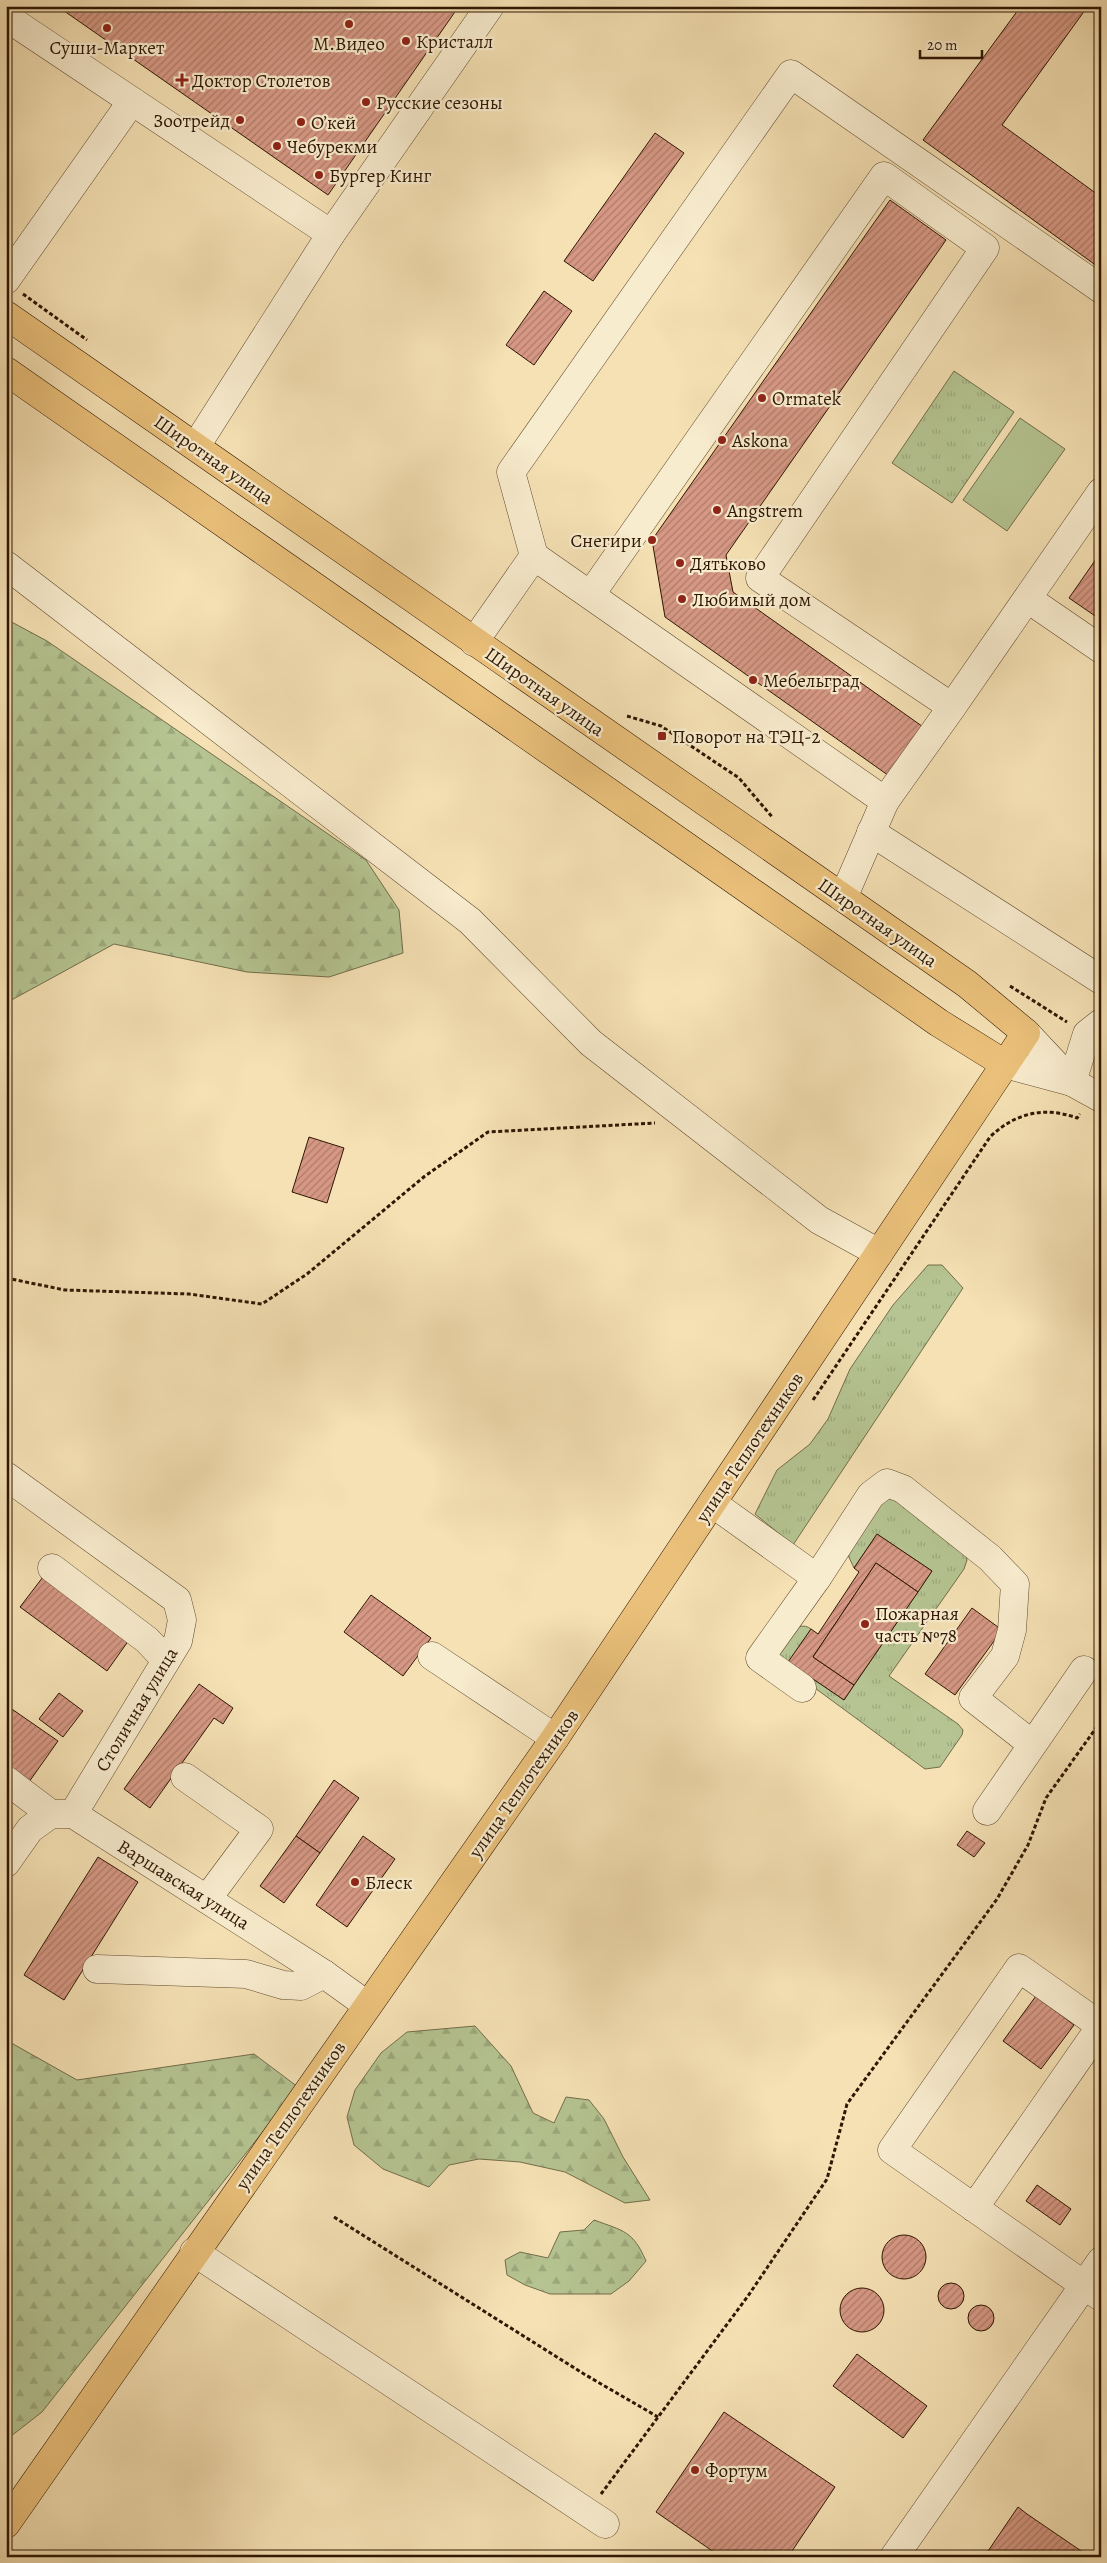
<svg xmlns="http://www.w3.org/2000/svg" width="1107" height="2563" font-family="Alegreya,serif">
<style>
.grass{fill:url(#grass-tufts);stroke:#726d4a}
.forest{fill:url(#forest-firs);stroke:#726d4a}
.garden{fill:#b5c492;stroke:#726d4a}
.building{fill:url(#building-hatch);stroke:#2f1603}
.lines{fill:none;stroke-linecap:round;stroke-linejoin:round}
.minor-casing{stroke:#60492f;stroke-width:29}
.major-casing{stroke:#2f1603;stroke-width:29}
.path{stroke:#2f1603;stroke-width:3;stroke-dasharray:4 2.5;stroke-linecap:butt}
.minor{stroke:#f8ecce;stroke-width:28}
.major{stroke:#eac07a;stroke-width:28}
.poi-dot{fill:#8f2418;stroke:#f8ecce;stroke-width:2}
.labels{text-anchor:middle;stroke-width:4.5;stroke-linejoin:round;paint-order:stroke}
.poi-label{font-size:19px;fill:#2f1603;stroke:#f8ecce;text-anchor:start}
.street-label{font-size:19px;fill:#2f1603;stroke:#f8ecce}
</style>
<defs>
<pattern id="grass-tufts" width="24" height="20" patternUnits="userSpaceOnUse" patternTransform="scale(1.25)"><rect width="24" height="20" fill="#b5c492"/><path d="M3 7l-1-3M5 7V3M7 7l1-3M15 17l-1-3M17 17v-4M19 17l1-3" fill="none" stroke="#9ca87c"/></pattern>
<pattern id="forest-firs" width="22" height="20" patternUnits="userSpaceOnUse" patternTransform="scale(1.25)"><rect width="22" height="20" fill="#b5c492"/><path d="M5 1l3.5 6h-7zM16 11l3.5 6h-7z" fill="#9ca87c"/></pattern>
<pattern id="building-hatch" width="6" height="6" patternUnits="userSpaceOnUse" patternTransform="scale(1.25)"><rect width="6" height="6" fill="#d69884"/><path d="M-1 1l2-2M0 6l6-6M5 7l2-2" fill="none" stroke="#ae7b6a"/></pattern>
</defs>
<rect width="100%" height="100%" fill="#f5e1b4"/>
<filter id="stains"><feTurbulence type="fractalNoise" baseFrequency=".004" numOctaves="4"/><feColorMatrix values="0 0 0 0 .2 0 0 0 0 .09 0 0 0 0 .02 0 0 0 .5 -.17"/></filter>
<radialGradient id="worn" r=".72"><stop offset=".6" stop-color="#630" stop-opacity="0"/><stop offset="1" stop-color="#630" stop-opacity=".3"/></radialGradient>
<g class="grass">
<path d="M954,371L1014,412L952,503L892,463Z"/>
<path d="M928,1265H942L963,1288L793,1545L755,1514L777,1470L810,1444L828,1419L850,1369L893,1305Z"/>
<path d="M889,1496L965,1552L967,1560L964,1569L889,1676L958,1724L963,1730L962,1735L940,1767L925,1769L785,1666C782,1662 779,1659 779,1655C778,1641 797,1618 811,1629L789,1662L844,1700L932,1571L877,1534L854,1568L847,1553L881,1500Z"/>
</g>
<g class="forest">
<path d="M6,619L47,641L366,860L399,910L403,953L329,977L247,972L114,944L6,1003Z"/>
<path d="M475,2026L511,2066L533,2113L554,2123L566,2097L589,2100L604,2119L623,2157L650,2200L625,2203L565,2172L520,2162L479,2159L449,2165L429,2187L383,2169L354,2145L347,2117L355,2090L381,2053L407,2032Z"/>
<path d="M6,2040L77,2080L254,2054L298,2087L42,2412L6,2440V2272L11,2271L6,2237Z"/>
<path d="M594,2220C624,2231 633,2231 646,2261L629,2281L611,2294H550L525,2285L507,2275L505,2260L520,2252L548,2258L560,2232L584,2230Z"/>
</g>
<path class="garden" d="M1020,418L1065,449L1007,531L963,500Z"/>
<g class="building">
<path d="M57,6H459L328,195Z"/>
<path d="M1021,6H1088L1002,125L1101,197V269L923,140Z"/>
<path d="M655,133L684,153L593,281L564,261Z"/>
<path d="M890,200L946,240L726,555L733,592L926,729L892,778L665,617L652,540Z"/>
<path d="M544,291L572,311L534,365L506,345Z"/>
<path d="M1101,552V620L1069,598Z"/>
<path d="M309,1137L344,1148L327,1203L292,1192Z"/>
<path d="M877,1534L932,1571L918,1592L876,1563L813,1657L854,1685L844,1700L788,1662L811,1629L818,1634L859,1572L854,1568Z"/>
<path d="M876,1563L918,1592L854,1685L813,1657Z"/>
<path d="M43,1577L129,1640L107,1671L20,1607Z"/>
<path d="M371,1595L431,1638L403,1676L344,1632Z"/>
<path d="M972,1608L1002,1630L955,1695L925,1674Z"/>
<path d="M199,1684L233,1708L223,1724L214,1718L150,1808L124,1789Z"/>
<path d="M59,1693L83,1711L63,1737L39,1719Z"/>
<path d="M6,1705L58,1741L29,1782L6,1766Z"/>
<path d="M334,1780L359,1798L320,1853L296,1836Z"/>
<path d="M967,1831L985,1843L974,1857L957,1845Z"/>
<path d="M296,1836L320,1853L284,1903L260,1886Z"/>
<path d="M363,1836L395,1859L347,1927L316,1905Z"/>
<path d="M98,1857L138,1882L64,2000L24,1975Z"/>
<path d="M1036,1996L1074,2025L1041,2069L1003,2041Z"/>
<path d="M1037,2185L1071,2209L1060,2225L1026,2201Z"/>
<circle cx="904" cy="2257" r="22"/>
<circle cx="951" cy="2296" r="13"/>
<circle cx="862" cy="2310" r="22"/>
<circle cx="981" cy="2318" r="13"/>
<path d="M857,2354L927,2406L903,2438L833,2386Z"/>
<path d="M724,2412L835,2487L788,2557H721L656,2512Z"/>
<path d="M1018,2507L1027,2514L1090,2557H984Z"/>
</g>
<g class="lines">
<defs>
<g id="minor">
<path d="M6,17L331,234L196,446"/>
<path d="M331,234L490,6"/>
<path d="M6,280L132,101"/>
<path d="M534,556L511,472L791,74L1101,289"/>
<path d="M6,565L470,921L591,1043L819,1220L879,1253"/>
<path d="M591,594L884,176L985,248L760,578L952,707L885,801"/>
<path d="M1028,599L1101,649"/>
<path d="M474,642L534,556L885,801L843,898"/>
<path d="M952,707L1101,492"/>
<path d="M871,832L1101,980"/>
<path d="M1026,1033L1072,1082L1101,1098"/>
<path d="M1005,1064L1072,1082"/>
<path d="M1072,1082L1087,1034L1101,1023"/>
<path d="M6,1476L177,1600L182,1620L178,1641L73,1814"/>
<path d="M712,1503L817,1578"/>
<path d="M52,1568L147,1640L166,1660"/>
<path d="M432,1656L555,1738"/>
<path d="M802,1688L760,1658L817,1578L871,1495L887,1483L903,1489L990,1558L1015,1584L1012,1630L1005,1656L973,1698L1032,1744"/>
<path d="M185,1777L259,1829L207,1899"/>
<path d="M6,1780L51,1814"/>
<path d="M987,1811L1084,1670"/>
<path d="M6,1863L30,1829L51,1814H73L324,1974L367,2005"/>
<path d="M97,1969L246,1974L283,1985L301,1986L324,1974"/>
<path d="M974,2208L1101,2026L1019,1968L892,2150L1101,2297"/>
<path d="M194,2252L605,2524"/>
<path d="M894,2557L1101,2261"/>
</g>
<g id="major">
<path d="M6,315L967,984L1026,1033L555,1738L6,2524"/>
<path d="M6,371L939,1023L1005,1064"/>
</g>
</defs>
<use href="#minor" class="minor-casing"/>
<use href="#major" class="major-casing"/>
<g class="path">
<path d="M23,294L87,340"/>
<path d="M627,716L661,726L739,778L773,818"/>
<path d="M1010,986L1067,1022"/>
<path d="M6,1278L65,1290L189,1294L262,1304L307,1274L425,1176L488,1132L655,1123"/>
<path d="M813,1400L990,1137C1015,1113 1044,1106 1077,1118L1080,1114"/>
<path d="M334,2217L584,2374L658,2417"/>
<path d="M601,2494L748,2296L827,2179L847,2104L997,1899L1028,1845L1046,1798L1101,1721"/>
</g>
<use href="#minor" class="minor"/>
<use href="#major" class="major"/>
</g>
<g class="poi-dot">
<circle cx="349" cy="24" r="5"/>
<circle cx="107" cy="28" r="5"/>
<circle cx="406" cy="41" r="5"/>
<path d="M179.5 72.5h5v5h5v5h-5v5h-5v-5h-5v-5h5z"/>
<circle cx="366" cy="102" r="5"/>
<circle cx="240" cy="120" r="5"/>
<circle cx="301" cy="122" r="5"/>
<circle cx="277" cy="146" r="5"/>
<circle cx="319" cy="175" r="5"/>
<circle cx="762" cy="398" r="5"/>
<circle cx="722" cy="440" r="5"/>
<circle cx="717" cy="510" r="5"/>
<circle cx="652" cy="540" r="5"/>
<circle cx="680" cy="563" r="5"/>
<circle cx="682" cy="599" r="5"/>
<circle cx="753" cy="680" r="5"/>
<rect x="657" y="731" width="10" height="10" rx="2.5"/>
<circle cx="865" cy="1624" r="5"/>
<circle cx="355" cy="1882" r="5"/>
<circle cx="695" cy="2470" r="5"/>
</g>
<g class="labels">
<g class="poi-label">
<text x="416" y="48">Кристалл</text>
<text x="349" y="50" text-anchor="middle">М.Видео</text>
<text x="107" y="54" text-anchor="middle">Суши-Маркет</text>
<text x="192" y="87">Доктор Столетов</text>
<text x="376" y="109">Русские сезоны</text>
<text x="230" y="127" text-anchor="end">Зоотрейд</text>
<text x="311" y="129">О’кей</text>
<text x="287" y="153">Чебурекми</text>
<text x="329" y="182">Бургер Кинг</text>
<text x="772" y="405">Ormatek</text>
<text x="732" y="447">Askona</text>
<text x="727" y="517">Angstrem</text>
<text x="642" y="547" text-anchor="end">Снегири</text>
<text x="690" y="570">Дятьково</text>
<text x="692" y="606">Любимый дом</text>
<text x="763" y="687">Мебельград</text>
<text x="672" y="743">Поворот на ТЭЦ-2</text>
<text x="875" y="1620">Пожарная<tspan x="875" dy="22">часть №78</tspan></text>
<text x="365" y="1889">Блеск</text>
<text x="705" y="2477">Фортум</text>
</g>
<g class="street-label">
<text transform="translate(214 459) rotate(35)" y="7">Широтная улица</text>
<text transform="translate(545 691) rotate(35)" y="7">Широтная улица</text>
<text transform="translate(878 922) rotate(35)" y="7">Широтная улица</text>
<text transform="translate(749 1447) rotate(-56)" y="7">улица Теплотехников</text>
<text transform="translate(136 1709) rotate(-59)" y="7">Столичная улица</text>
<text transform="translate(523 1783) rotate(-55)" y="7">улица Теплотехников</text>
<text transform="translate(184 1884) rotate(32)" y="7">Варшавская улица</text>
<text transform="translate(290 2115) rotate(-55)" y="7">улица Теплотехников</text>
</g>
</g>
<rect width="1107" height="2563" fill="none" stroke="#f5e1b4" stroke-width="25"/>
<rect x="8" y="8" width="1092" height="2548" fill="none" stroke="#2f1603" stroke-width="2.5"/>
<rect x="12" y="12" width="1082" height="2538" fill="none" stroke="#2f1603"/>
<path d="M920 50v8h62v-8" fill="none" stroke="#2f1603" stroke-width="2.5"/>
<text x="927" y="50" font-size="15" fill="#2f1603" stroke="#f8ecce" stroke-width="4" paint-order="stroke">20 m</text>
<rect width="100%" height="100%" filter="url(#stains)"/>
<rect width="100%" height="100%" fill="url(#worn)"/>
</svg>
